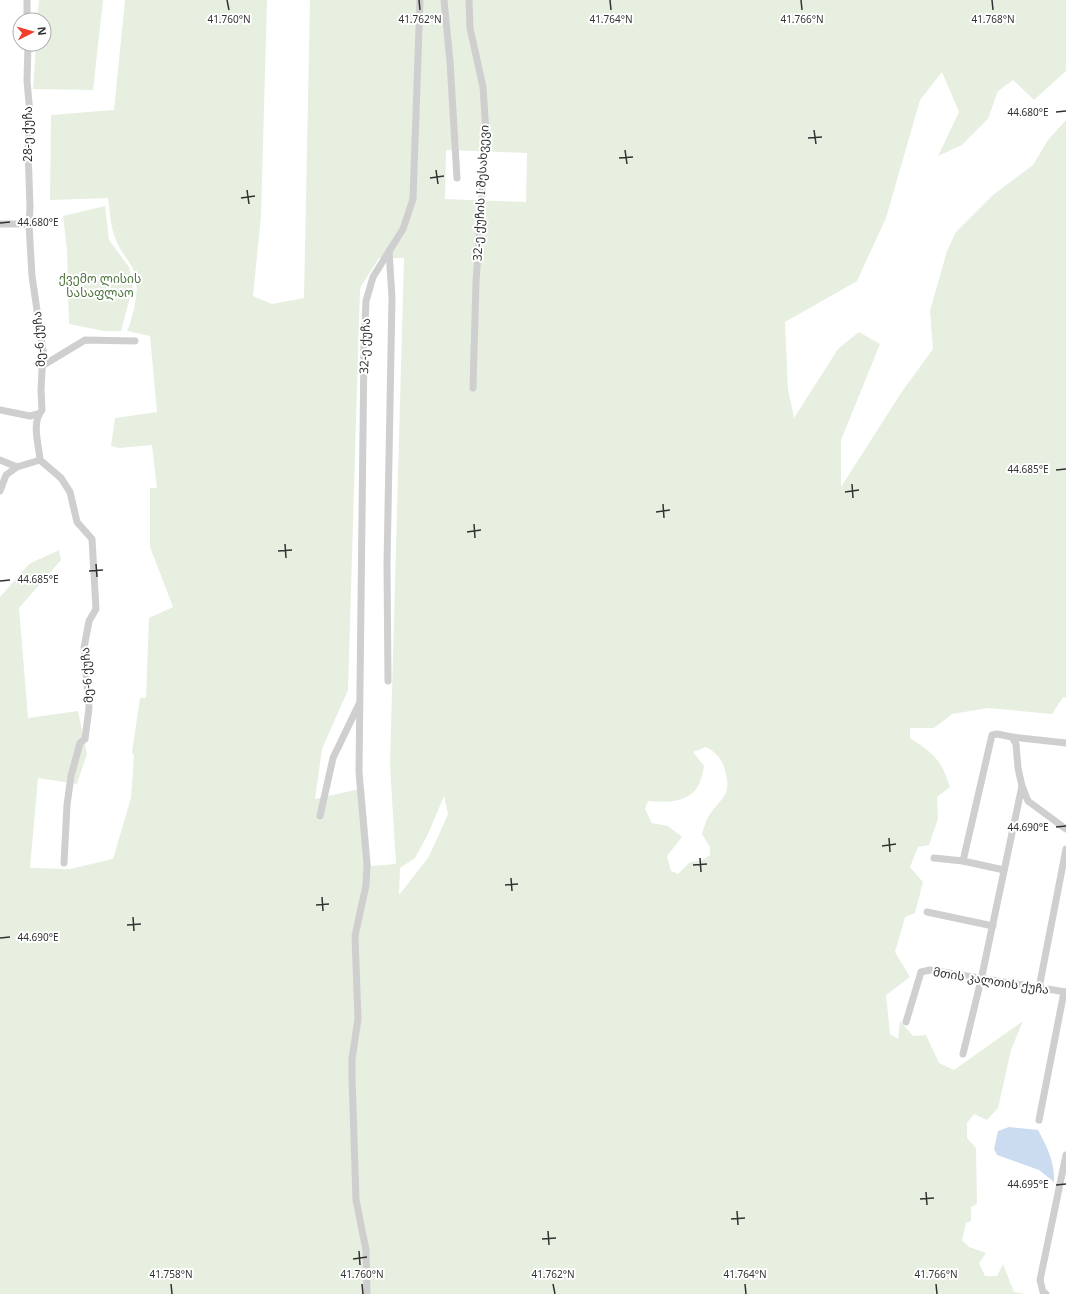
<svg xmlns="http://www.w3.org/2000/svg" width="1066" height="1294" font-family="'Noto Sans','Noto Sans Georgian',sans-serif">
<style>
.green{fill:#e6efe0;fill-rule:evenodd}
.water{fill:#ccdcf0}
.lines{fill:none;stroke-linecap:round;stroke-linejoin:round}
.minor{stroke:#cfcfcf;stroke-width:7}
.ticks{fill:none;stroke:#323232;stroke-width:1.5}
.labels{text-anchor:middle;stroke-width:4;stroke-linejoin:round;paint-order:stroke}
.street-label{font-size:12px;fill:#323232;stroke:#fff}
.park-label{font-size:12px;fill:#4c723b;stroke:#fff}
.ticks-label{font-size:10px;text-anchor:middle;fill:#323232;stroke:#fff;stroke-width:4;stroke-linejoin:round;paint-order:stroke}
</style>
<rect width="100%" height="100%" fill="#fff"/>
<g class="green">
<path d="M39,0H103L93,90L33,89L36,44H44V20H37Z"/>
<path d="M125,0H267L261,216L253,296L272,304L304,298L310,0H1066V71L1034,100L1013,80L998,91L988,119L962,145L938,156L959,112L942,72L920,100L886,218L857,281L785,322L788,389L794,418L838,349L859,332L880,344L841,440V487L901,393L933,349L930,311L947,251L956,232L993,195L1033,165L1048,140L1066,120V698L1063,697L1052,714L988,708L952,714L934,728H910V738C934,754 941,759 950,787L937,797L938,819L929,845L918,847L910,867L923,882L915,913L905,917L895,952L910,977L886,995L890,1034L898,1039L900,1021L913,1036L926,1035L939,1063L954,1070L1023,1021L1011,1050L998,1108L987,1120L974,1114L967,1123V1138L976,1148L977,1204L971,1207V1221L966,1223L962,1240L969,1247L986,1253L979,1263L985,1276H997L1003,1264L1014,1292L1026,1294H0V597L29,564L59,550L61,560L19,608L28,718L78,711L87,754L77,784L38,778L30,868L70,869L113,859L131,798L134,756L132,752L140,698H146L149,618L173,607L150,547V488H157L152,445L119,448L111,446L115,418L157,412L150,336L127,331C133,318 141,285 134,271C129,260 120,251 116,240C110,226 110,212 108,198L50,200L51,115L114,110ZM446,150L527,153L526,202L445,199ZM379,258H404L390,765L396,864L371,866L364,788L315,799L322,749L348,690L360,288ZM706,747C716,752 722,759 725,770C733,798 719,798 707,819C705,824 703,830 702,834L710,847V855L701,861L690,862L678,874L671,871L667,856L682,837L668,826L652,823L645,809L648,801C666,803 692,803 700,782C702,777 703,771 704,766L693,752ZM444,796L448,814L437,839L428,858L399,895L400,868L415,858L428,834Z"/>
<path d="M105,206L109,240L129,267L133,286L121,331H104L69,324L67,250L63,216Z"/>
</g>
<path class="water" d="M1009,1127L1038,1130C1047,1147 1055,1162 1054,1182L1039,1170L997,1155L994,1149L998,1131Z"/>
<g class="lines">
<g class="minor">
<path d="M27,0V20"/>
<path d="M444,0L450,62L457,178"/>
<path d="M469,0L470,28L483,87L486,133L476,282L473,388"/>
<path d="M28,44L27,81L30,114L28,149L30,207L29,224"/>
<path d="M0,224H29L32,276L43,351L41,390L42,410C31,423 39,445 40,460L61,478L70,492L77,522L92,539L96,609L89,621L84,648L89,708L85,739L80,743L71,776L67,805L64,863"/>
<path d="M42,366L85,340L135,341"/>
<path d="M0,410L30,416L38,414"/>
<path d="M0,460L17,467L40,460"/>
<path d="M0,491L6,475L17,467"/>
<path d="M388,681L387,564L392,297L389,251"/>
<path d="M1012,737L1066,743"/>
<path d="M320,816L333,758L359,704"/>
<path d="M934,858L963,861L1004,870"/>
<path d="M963,861L992,735L997,734L1012,737L1016,744L1018,768L1022,786L1028,801L1066,829"/>
<path d="M927,912L993,926"/>
<path d="M1039,988L1066,849"/>
<path d="M906,1022L921,972L930,970L1066,992"/>
<path d="M963,1054L981,980L1022,786"/>
<path d="M1039,1120L1064,992"/>
<path d="M367,1294L366,1250L356,1200L352,1077V1059L358,1019L355,936L366,885L367,865L359,772L364,347L366,301L373,277L403,229L413,199L420,0"/>
<path d="M1046,1294L1043,1292L1040,1280L1066,1155"/>
</g>
</g>
<path class="ticks" d="M227,0L229,10M419,0L420,10M610,0L611,10M801,0L802,10M992,0L993,10M1056,112L1066,111M814,130L816,144M808,138L822,137M625,150L627,164M619,158L633,157M436,170L438,184M430,178L444,176M247,190L249,204M241,198L255,196M0,223L10,222M1056,470L1066,469M852,484L853,498M845,492L859,490M663,504L664,518M656,512L670,510M474,524L475,538M467,532L481,530M285,544L286,558M278,551L292,550M96,564L97,577M89,571L103,570M0,581L10,580M1056,827L1066,826M889,838L890,852M882,846L896,844M700,858L701,872M693,865L707,864M511,878L512,891M505,885L518,884M322,897L323,911M316,905L329,904M133,917L134,931M127,925L141,924M0,938L10,937M1056,1185L1066,1184M926,1192L927,1205M920,1199L934,1198M737,1211L738,1225M731,1219L745,1218M548,1231L549,1245M542,1239L556,1238M359,1251L360,1265M353,1259L367,1257M171,1284L172,1294M362,1284L363,1294M553,1284L555,1294M745,1284L746,1294M936,1284L937,1294"/>
<g class="labels">
<g class="street-label">
<text transform="translate(28 134) rotate(-90)" y="4">28-ე ქუჩა</text>
<text transform="translate(481 193) rotate(-87)" y="4">32-ე ქუჩის I შესახვევი</text>
<text transform="translate(39 339) rotate(-94)" y="4">მე-6 ქუჩა</text>
<text transform="translate(365 346) rotate(-88)" y="4">32-ე ქუჩა</text>
<text transform="translate(87 675) rotate(-94)" y="4">მე-6 ქუჩა</text>
<text transform="translate(991 981) rotate(9)" y="4">მთის კალთის ქუჩა</text>
</g>
<g class="park-label">
<text x="100" y="283">ქვემო ლისის<tspan x="100" dy="14">სასაფლაო</tspan></text>
</g>
</g>
<g class="ticks-label">
<text x="229" y="23">41.760°N</text>
<text x="420" y="23">41.762°N</text>
<text x="611" y="23">41.764°N</text>
<text x="802" y="23">41.766°N</text>
<text x="993" y="23">41.768°N</text>
<text x="1028" y="116">44.680°E</text>
<text x="38" y="226">44.680°E</text>
<text x="1028" y="473">44.685°E</text>
<text x="38" y="583">44.685°E</text>
<text x="1028" y="831">44.690°E</text>
<text x="38" y="941">44.690°E</text>
<text x="1028" y="1188">44.695°E</text>
<text x="171" y="1278">41.758°N</text>
<text x="362" y="1278">41.760°N</text>
<text x="553" y="1278">41.762°N</text>
<text x="745" y="1278">41.764°N</text>
<text x="936" y="1278">41.766°N</text>
</g>
<g transform="translate(32 32) rotate(84)"><circle r="19" fill="#ffffff" stroke="#adadad"/>
<path d="M0-3L7 15L0 10L-7 15Z" fill="#f13d2c"/>
<text y="-6" font-size="11" font-weight="bold" text-anchor="middle" fill="#323232">N</text>
</g>
</svg>
